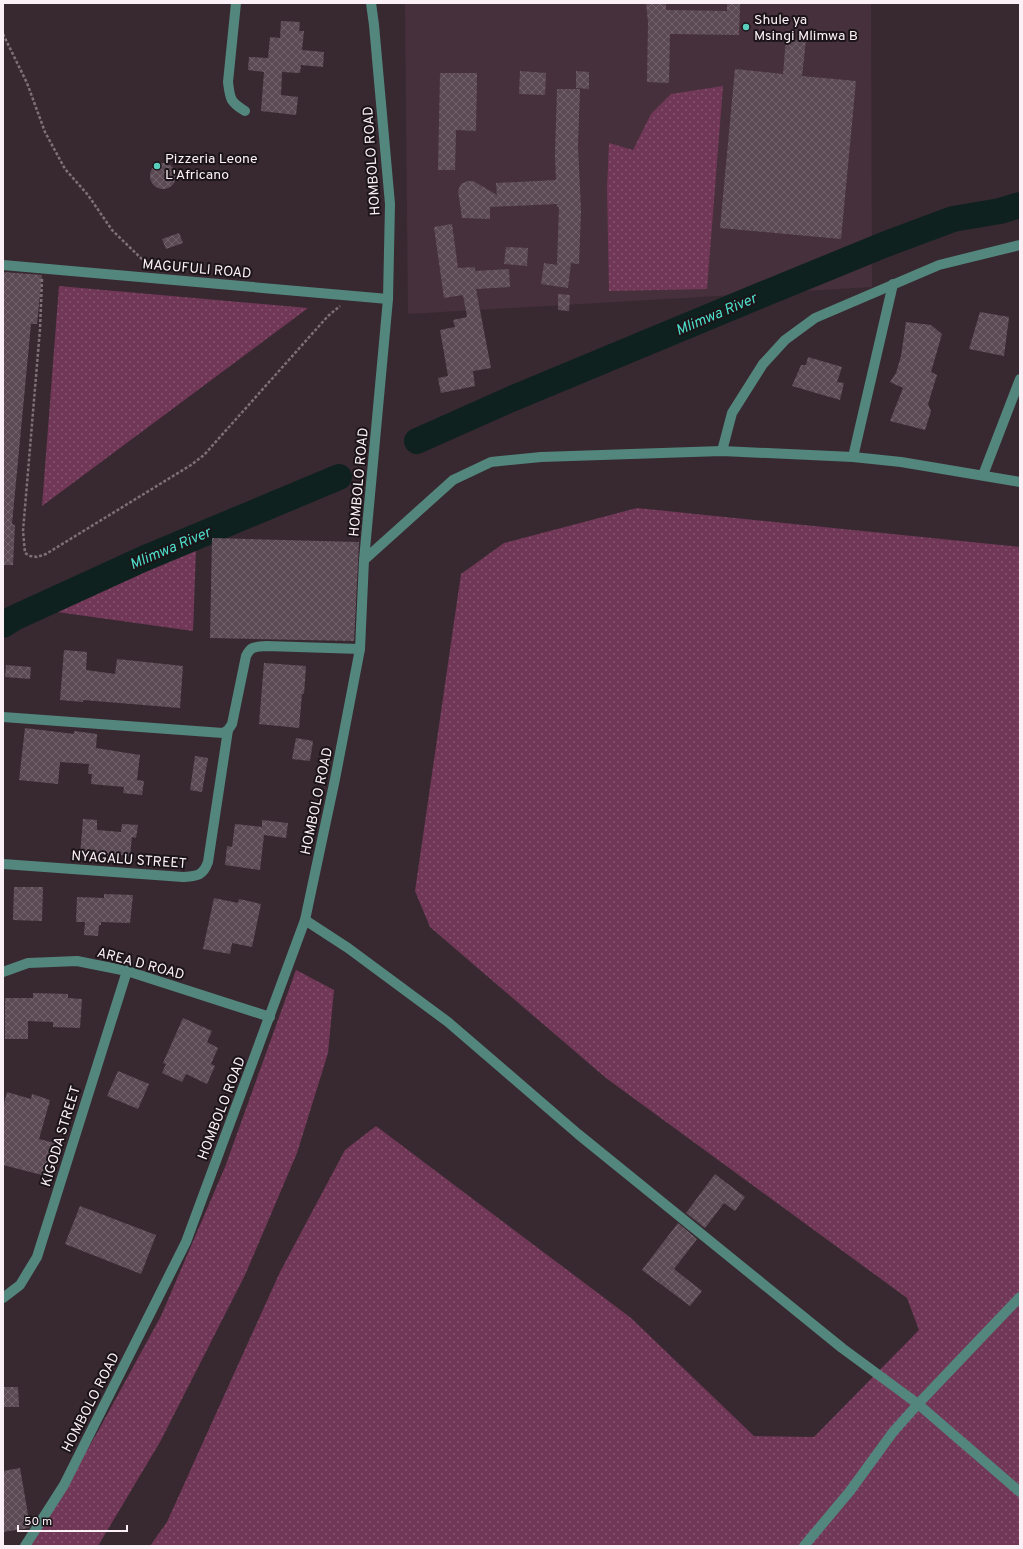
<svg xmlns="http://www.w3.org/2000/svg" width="1023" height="1549" font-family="Overpass,sans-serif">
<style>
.built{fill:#46303b}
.grass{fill:url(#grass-dots)}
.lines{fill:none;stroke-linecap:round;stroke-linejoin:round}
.river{stroke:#0f211e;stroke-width:26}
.building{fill:url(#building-cross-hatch)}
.path{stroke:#7e7077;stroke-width:2.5;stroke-dasharray:3 2;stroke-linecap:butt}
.minor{stroke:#53867d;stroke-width:10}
.poi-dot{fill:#5acebd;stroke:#1b1418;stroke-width:1.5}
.labels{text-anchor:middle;stroke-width:4;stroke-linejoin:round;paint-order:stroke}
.poi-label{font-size:14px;fill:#fbf0f5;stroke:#1b1418;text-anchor:start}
.street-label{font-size:14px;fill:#fbf0f5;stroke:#1b1418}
.water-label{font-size:15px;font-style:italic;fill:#4cdcc8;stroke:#1b1418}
</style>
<defs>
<pattern id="grass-dots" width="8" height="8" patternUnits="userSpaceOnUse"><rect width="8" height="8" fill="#713757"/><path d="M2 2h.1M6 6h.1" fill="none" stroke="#865470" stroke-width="1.8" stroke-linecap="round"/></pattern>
<pattern id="building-cross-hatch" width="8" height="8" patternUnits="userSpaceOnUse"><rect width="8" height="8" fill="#5b4a53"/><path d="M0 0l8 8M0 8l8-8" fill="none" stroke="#73646c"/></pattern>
</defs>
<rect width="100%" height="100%" fill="#382931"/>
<path class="built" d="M405,3H871L872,287L408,314Z"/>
<g class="grass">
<path d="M723,86L707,289L609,291L607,188L609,143L633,150L651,114L671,94Z"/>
<path d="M59,286L308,308L42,506Z"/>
<path d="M637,508L1020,547V1546H150L167,1522L280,1272L345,1150L376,1126L631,1318L754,1436L814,1437L919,1330L907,1298L606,1078L430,927L415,891L461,574L504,543Z"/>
<path d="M196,548L193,631L50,611Z"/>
<path d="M296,970L334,990L328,1053L297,1153L245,1275L160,1442L98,1546H29L97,1433L161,1316L225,1167Z"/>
</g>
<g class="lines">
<g class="river">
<path d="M417,441L509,400L754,298L886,244L953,219L1000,211L1020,205"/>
<path d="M3,625L14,618L143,559L339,477"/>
</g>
</g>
<g class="building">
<path d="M646,3H666V10L727,11V4H740L739,35L670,34L669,83L647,82L648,22Z"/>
<path d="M281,21L300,22L299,31H304L302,50L324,52L323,67L301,65L300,73L282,72L281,95L298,97L296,115L261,111L264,72L248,70L249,57L268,58L270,37L280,38Z"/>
<path d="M786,39L806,40L802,76L856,81L841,239L720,228L735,69L783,74Z"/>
<path d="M520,71L546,73L545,95L519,94Z"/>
<path d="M576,71L589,72V89L576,88Z"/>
<path d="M440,73H477L476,131L456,130L455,170H438Z"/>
<path d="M557,89H580L578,146L581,211L579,264L571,263L568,288L541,284L544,263L557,265L559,207H557V204L490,207V219L462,218L458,191L461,184L468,181H473L497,195L496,183L556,180L555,154Z"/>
<circle cx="163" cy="176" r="13"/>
<path d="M452,224L458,268L475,267V271L509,269L510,287L476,289L491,368L473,371L475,386L441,393L438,378L448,376L440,330L455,327L453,320L467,317L463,295L444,298L434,227Z"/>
<path d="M179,233L183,243L166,249L162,239Z"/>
<path d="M506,247L528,248L527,266L504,264Z"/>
<path d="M3,272L42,275L37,324H31L12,524L15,525L13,565H3Z"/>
<path d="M558,294L570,295L569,311L558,310Z"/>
<path d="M980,312L1009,317L1004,356L969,349Z"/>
<path d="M906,322L931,325L942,334L931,372L937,375L928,404L931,411L925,430L890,421L903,388L890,382L896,373L901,356Z"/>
<path d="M808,357L842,367L837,382L844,383L840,400L792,386L801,365H806Z"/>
<path d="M212,538L359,542L354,641L210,638Z"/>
<path d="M64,650L87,652L86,670L115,674L117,659L183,666L180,708L83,700V702L60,700Z"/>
<path d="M264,663L306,666L304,694H302L299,728L259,724Z"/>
<path d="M6,665L31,667L30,679L5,677Z"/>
<path d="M25,728L74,734V731L97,734L96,748L140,755L137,780L144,781L142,795L123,793L124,787L91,784L92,774H88L89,764L60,762L58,784L19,780Z"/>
<path d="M296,738L313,741L310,761L292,759Z"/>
<path d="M195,756L208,758L202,792L190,790Z"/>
<path d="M83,819L97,820V830L121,832L122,824L138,825L136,838L132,837L130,856L113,854V857L94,855V857L80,856Z"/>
<path d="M262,820L288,823L286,838L264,835L260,870L225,865L227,846L232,847L235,824L262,827Z"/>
<path d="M14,887H43L42,921L13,920Z"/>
<path d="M104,894L133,895L130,923L101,922V925H99L98,936L84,935L85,922H76L77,897L104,898Z"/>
<path d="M214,898L238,903L239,899L261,904L252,947L232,943L230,954L203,949Z"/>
<path d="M33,993L68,994V998L82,999L80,1028L53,1027V1022L28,1021V1039H5V998H33Z"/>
<path d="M183,1018L212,1031L207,1042L218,1048L211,1064L215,1066L207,1084L186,1074L182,1082L162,1073L166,1064L163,1063Z"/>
<path d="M118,1071L149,1084L138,1109L107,1096Z"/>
<path d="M7,1092L31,1099L32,1094L50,1100L39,1139L55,1143L46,1176L3,1165V1107Z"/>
<path d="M715,1174L745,1197L735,1211L724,1203L705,1228L686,1213Z"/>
<path d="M80,1206L156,1235L141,1274L65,1244Z"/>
<path d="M678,1223L697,1239L674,1269L702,1291L690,1306L642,1270Z"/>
<path d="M3,1387H18L19,1407H3Z"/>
<path d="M20,1468L30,1526L29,1528L3,1532V1471Z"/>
</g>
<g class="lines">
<g class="path">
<path d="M3,34L27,83L45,132L65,169L88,195L112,230L149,266"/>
<path d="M42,279L40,329L23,531L25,553L30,556L37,557L46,554L191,465L204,455L328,316L340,306"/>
</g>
<g class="minor">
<path d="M236,3L228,82C230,99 230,102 245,111"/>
<path d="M3,265L388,299"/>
<path d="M722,451L732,413L763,364L785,340L815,318L939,265L1020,245"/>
<path d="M853,457L893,284"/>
<path d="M983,475L1020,379"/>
<path d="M364,560L453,480L491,462L541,457L722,451L853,457L901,462L1020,482"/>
<path d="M3,717L223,733L228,730L232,724L246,656C251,646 255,647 266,646L360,649"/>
<path d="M3,864L183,877C197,876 203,876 208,862L228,730"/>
<path d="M305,920L348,948L448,1022L578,1134L842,1348L918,1404L1020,1492"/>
<path d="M3,972L28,963L77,961L127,971L270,1017"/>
<path d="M3,1298L20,1285L37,1257L127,971"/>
<path d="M25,1546L64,1485L186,1242L305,920L335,779L360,649L364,560L388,299L390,204L374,25L371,3"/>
<path d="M804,1546L850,1491L893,1432L918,1404L1020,1297"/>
</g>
</g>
<g class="poi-dot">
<circle cx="746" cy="27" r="4"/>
<circle cx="157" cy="166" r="4"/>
</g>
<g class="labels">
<g class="poi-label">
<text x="754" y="24">Shule ya<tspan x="754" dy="16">Msingi Mlimwa B</tspan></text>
<text x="165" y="163">Pizzeria Leone<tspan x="165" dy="16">L'Africano</tspan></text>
</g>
<g class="street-label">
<text transform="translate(371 161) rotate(-94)" y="5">HOMBOLO ROAD</text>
<text transform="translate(197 268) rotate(5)" y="5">MAGUFULI ROAD</text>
<text transform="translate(358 482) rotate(-85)" y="5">HOMBOLO ROAD</text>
<text transform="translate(316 801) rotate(-78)" y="5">HOMBOLO ROAD</text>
<text transform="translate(129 859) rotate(4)" y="5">NYAGALU STREET</text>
<text transform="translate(141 963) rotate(15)" y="5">AREA D ROAD</text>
<text transform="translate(221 1108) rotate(-69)" y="5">HOMBOLO ROAD</text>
<text transform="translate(60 1136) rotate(-73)" y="5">KIGODA STREET</text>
<text transform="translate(90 1402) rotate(-63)" y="5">HOMBOLO ROAD</text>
</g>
<g class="water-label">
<text transform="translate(716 314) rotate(-23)" y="5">Mlimwa River</text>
<text transform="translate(170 548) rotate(-23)" y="5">Mlimwa River</text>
</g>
</g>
<rect width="1023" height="1549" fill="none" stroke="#fbf0f5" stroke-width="8"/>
<path d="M18 1525v6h109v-6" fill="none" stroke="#fbf0f5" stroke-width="2"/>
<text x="24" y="1525" font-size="12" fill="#fbf0f5" stroke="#1b1418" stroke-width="3" paint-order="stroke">50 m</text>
</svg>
